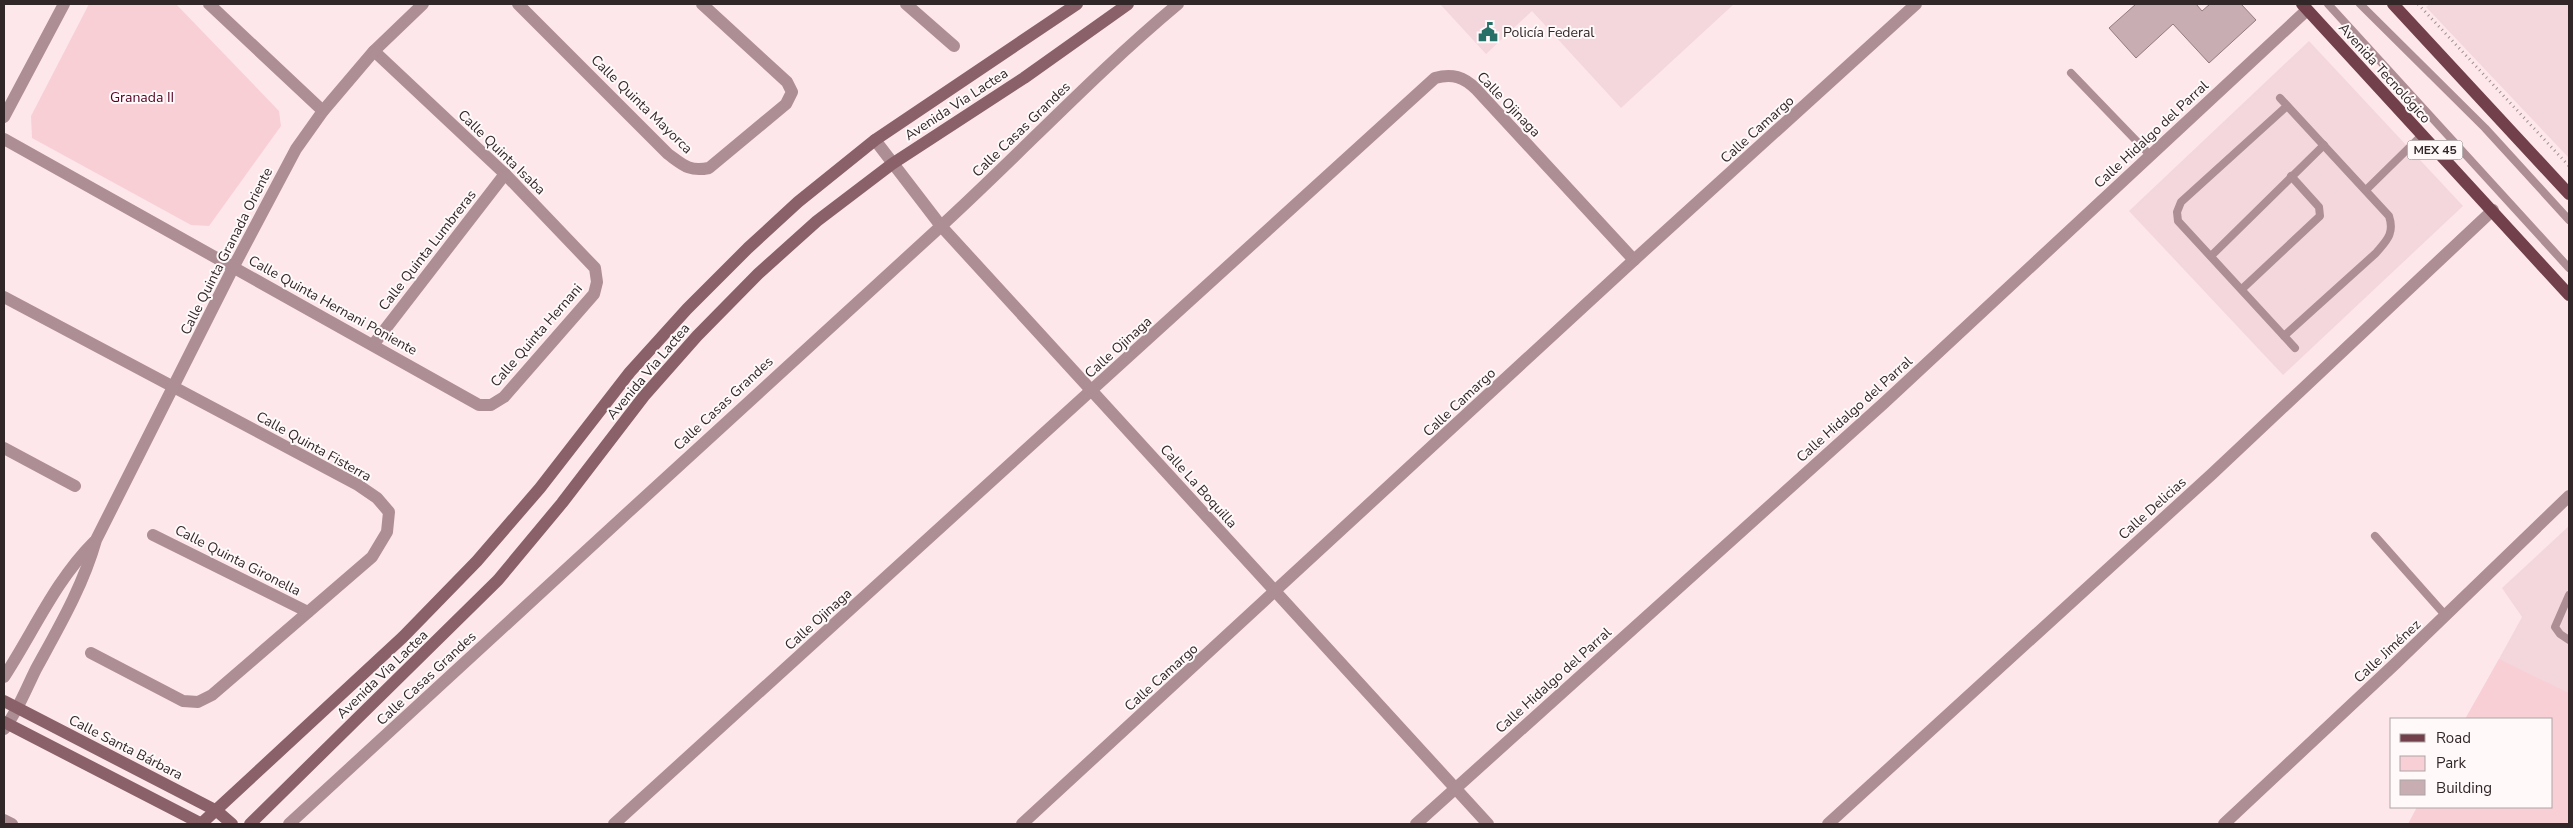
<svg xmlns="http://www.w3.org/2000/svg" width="2573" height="828" font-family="'Nunito Sans',sans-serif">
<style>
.built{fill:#f3d7dc}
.green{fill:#f9cfd6}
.building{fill:#c8aeb3;stroke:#937b7f}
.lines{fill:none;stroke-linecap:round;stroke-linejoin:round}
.path{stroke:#9f8e91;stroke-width:3;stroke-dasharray:1 4;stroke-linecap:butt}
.lane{stroke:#ad8e94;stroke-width:8}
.street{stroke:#ad8e94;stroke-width:12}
.secondary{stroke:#8b6169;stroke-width:12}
.primary{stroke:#72404b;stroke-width:12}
.labels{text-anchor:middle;stroke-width:4;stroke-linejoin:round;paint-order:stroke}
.shield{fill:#fff9fa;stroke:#6f6668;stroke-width:1}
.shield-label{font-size:12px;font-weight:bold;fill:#312729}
.poi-label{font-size:14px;fill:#312729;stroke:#fff9fa;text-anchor:start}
.street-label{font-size:14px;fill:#312729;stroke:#fff9fa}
.park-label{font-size:14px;fill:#530121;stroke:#fff9fa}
</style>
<rect width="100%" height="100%" fill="#fde7eb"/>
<g class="built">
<path d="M1440,4H1734L1621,108L1532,11L1486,54Z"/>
<path d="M2430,4H2569V158L2426,7Z"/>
<path d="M2309,41L2463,206L2283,375L2129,211Z"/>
<path d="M2569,526V824H2409L2552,807V719H2466L2522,617L2502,588Z"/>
</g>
<g class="green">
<path d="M89,4H176L279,111L281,126L209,226L191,225L32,138L31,116Z"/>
<path d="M2499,659L2569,693V824H2408L2417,807H2552V719H2465Z"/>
</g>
<path class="building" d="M2136,4H2196L2202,11L2210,4H2241L2256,20L2209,63L2173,24L2136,58L2109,28Z"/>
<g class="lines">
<path class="path" d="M2418,4L2569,166"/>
<g class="lane">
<path d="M2328,4L2569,268"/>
<path d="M2360,4L2485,128L2569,220"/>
<path d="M2071,73L2150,155"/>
<path d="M2280,98L2389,216C2395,234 2386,241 2376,253L2284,336"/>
<path d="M2287,106L2181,202L2177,212L2178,221L2295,348"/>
<path d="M2366,190L2422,135"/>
<path d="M2211,256L2324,145"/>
<path d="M2242,289L2320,216L2319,207L2291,176"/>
<path d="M2375,536L2446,616"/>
<path d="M2569,595L2555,627L2560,634L2569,640"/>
</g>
<g class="street">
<path d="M209,4L323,111"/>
<path d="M518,4L668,154C683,165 689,172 709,168L786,104L792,92L787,82L702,4"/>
<path d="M906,4L954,46"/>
<path d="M4,117L64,4"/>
<path d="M4,139L479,405H491L504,397L594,294L597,282L595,268L505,174L374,51"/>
<path d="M875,140L941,226L1488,824"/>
<path d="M4,297L358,485L377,498L389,512L387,532L372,557L212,695L198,702L183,701L91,653"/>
<path d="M373,345L505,174"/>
<path d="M4,448L75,486"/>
<path d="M153,535L308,612"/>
<path d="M4,677C34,631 55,581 94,542"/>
<path d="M4,729C18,711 26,689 36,669C59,627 83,586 96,540L234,266L296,149L323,111L374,51L423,4"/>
<path d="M4,820L12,824"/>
<path d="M289,824C505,625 722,426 939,228C1019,155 1094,74 1178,4"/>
<path d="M614,824L1435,78C1452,73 1464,77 1476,89L1634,260"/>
<path d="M1022,824L1634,260L1916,4"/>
<path d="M1416,824L1884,403L2307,10"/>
<path d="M1828,824L2212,474L2493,210"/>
<path d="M2224,824L2396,663L2569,496"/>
</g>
<g class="secondary">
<path d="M4,701L217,811L232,824"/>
<path d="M4,722L202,824"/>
<path d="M201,824L403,637L477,561L540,488L630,372L687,309L748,248L798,202L875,140L1077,4"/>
<path d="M250,824L498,580L562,503L644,396L697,336L758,274L817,221L892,164L1024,78L1128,4"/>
</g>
<g class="primary">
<path d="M2302,4L2569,295"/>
<path d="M2393,4L2569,194"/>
</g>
</g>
<defs>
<symbol id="civic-bare" viewBox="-9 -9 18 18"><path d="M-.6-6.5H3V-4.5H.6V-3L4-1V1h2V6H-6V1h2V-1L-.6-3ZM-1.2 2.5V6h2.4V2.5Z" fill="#277067" stroke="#fff9fa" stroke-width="2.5" paint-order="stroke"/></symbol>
</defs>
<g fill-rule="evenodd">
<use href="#civic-bare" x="1474" y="18" width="28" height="28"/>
</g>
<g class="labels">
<rect class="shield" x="2407.5" y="140.5" width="55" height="19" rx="4"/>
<g class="shield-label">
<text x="2435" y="154">MEX 45</text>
</g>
<g class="poi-label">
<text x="1503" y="37">Policía Federal</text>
</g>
<g class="street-label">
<text transform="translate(2385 73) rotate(48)" y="5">Avenida Tecnológico</text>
<text transform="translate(642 104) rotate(44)" y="5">Calle Quinta Mayorca</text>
<text transform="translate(956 104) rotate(-33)" y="5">Avenida Via Lactea</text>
<text transform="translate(1509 104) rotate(46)" y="5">Calle Ojinaga</text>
<text transform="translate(1021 129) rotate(-44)" y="5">Calle Casas Grandes</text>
<text transform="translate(1757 129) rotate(-42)" y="5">Calle Camargo</text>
<text transform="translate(2151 134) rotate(-43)" y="5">Calle Hidalgo del Parral</text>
<text transform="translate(502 152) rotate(44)" y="5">Calle Quinta Isaba</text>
<text transform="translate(427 250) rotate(-52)" y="5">Calle Quinta Lumbreras</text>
<text transform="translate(226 251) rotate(-63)" y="5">Calle Quinta Granada Oriente</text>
<text transform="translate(333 305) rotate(29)" y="5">Calle Quinta Hernani Poniente</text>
<text transform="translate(536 335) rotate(-49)" y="5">Calle Quinta Hernani</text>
<text transform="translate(1118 347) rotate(-42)" y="5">Calle Ojinaga</text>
<text transform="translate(648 371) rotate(-50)" y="5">Avenida Via Lactea</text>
<text transform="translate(1459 402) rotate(-43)" y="5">Calle Camargo</text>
<text transform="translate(723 403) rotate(-43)" y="5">Calle Casas Grandes</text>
<text transform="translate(1854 409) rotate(-42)" y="5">Calle Hidalgo del Parral</text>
<text transform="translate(314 446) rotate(29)" y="5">Calle Quinta Fisterra</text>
<text transform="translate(1199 486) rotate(48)" y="5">Calle La Boquilla</text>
<text transform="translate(2152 508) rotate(-42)" y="5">Calle Delicias</text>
<text transform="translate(238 560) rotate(27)" y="5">Calle Quinta Gironella</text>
<text transform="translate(818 619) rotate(-42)" y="5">Calle Ojinaga</text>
<text transform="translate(2387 651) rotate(-43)" y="5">Calle Jiménez</text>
<text transform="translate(382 674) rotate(-44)" y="5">Avenida Via Lactea</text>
<text transform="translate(1161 677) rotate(-42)" y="5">Calle Camargo</text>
<text transform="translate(426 678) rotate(-43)" y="5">Calle Casas Grandes</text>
<text transform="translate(1553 680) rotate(-42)" y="5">Calle Hidalgo del Parral</text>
<text transform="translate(126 747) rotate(27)" y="5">Calle Santa Bárbara</text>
</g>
<g class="park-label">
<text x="142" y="102">Granada II</text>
</g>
</g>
<rect width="2573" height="828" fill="none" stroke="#312729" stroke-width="10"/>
<rect x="2390" y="718" width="162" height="90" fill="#fff9fa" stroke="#ada5a6"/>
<rect x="2400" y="734" width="25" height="8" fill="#72404b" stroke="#ada5a6"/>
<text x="2436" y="743" font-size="15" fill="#312729">Road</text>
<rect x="2400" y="756" width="25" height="15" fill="#f9cfd6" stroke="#ada5a6"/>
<text x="2436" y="768" font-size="15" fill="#312729">Park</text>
<rect x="2400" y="780" width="25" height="15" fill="#c8aeb3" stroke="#ada5a6"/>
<text x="2436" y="793" font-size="15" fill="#312729">Building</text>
</svg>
